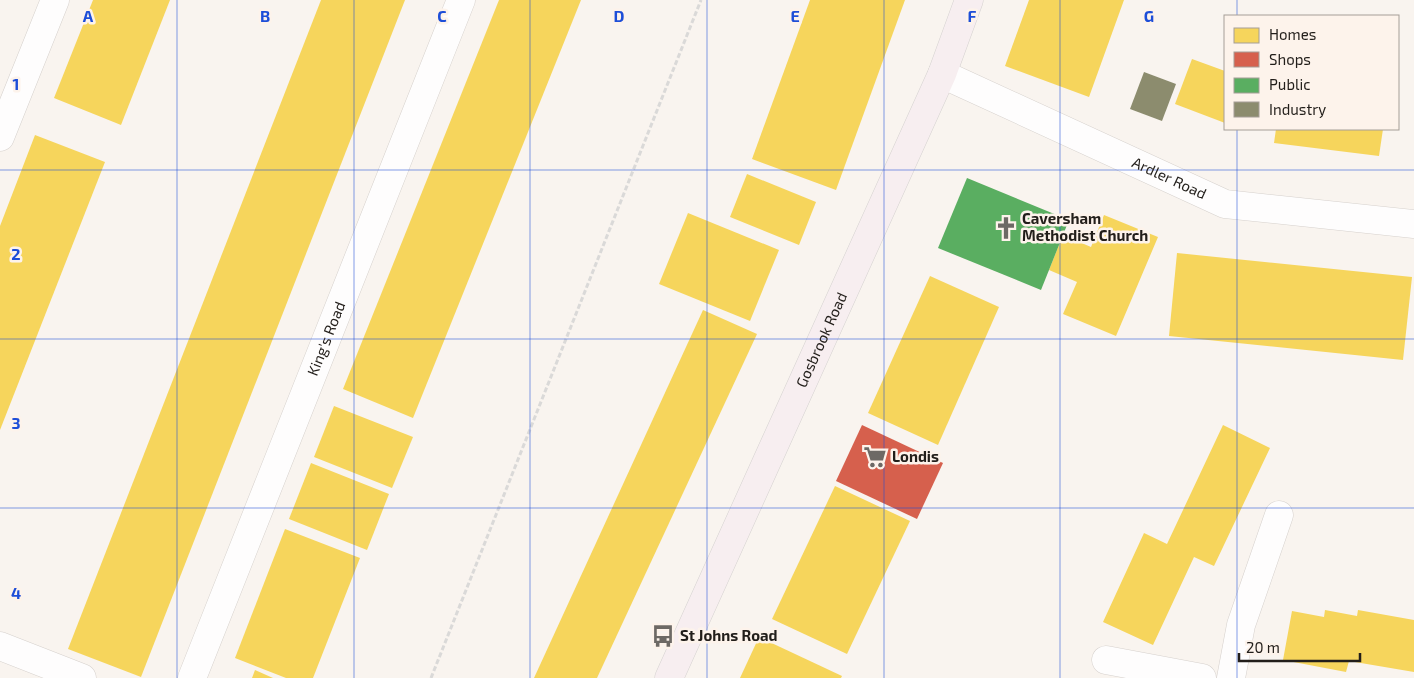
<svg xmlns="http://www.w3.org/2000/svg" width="1414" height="678" font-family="'Exo 2',sans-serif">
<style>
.homes{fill:#f6d55c}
.shops{fill:#d6604d}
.public{fill:#5aae61}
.industry{fill:#8c8c6e}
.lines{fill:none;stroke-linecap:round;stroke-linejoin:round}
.minor-casing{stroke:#d6d1cd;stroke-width:29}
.major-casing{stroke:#d5d2d0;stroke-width:29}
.path{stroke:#dad9d8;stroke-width:3;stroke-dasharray:5 2.5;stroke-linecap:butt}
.minor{stroke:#fefdfd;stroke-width:28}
.major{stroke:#f7eef0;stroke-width:28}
.grid{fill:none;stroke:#1d4ed8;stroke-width:1;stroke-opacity:0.55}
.labels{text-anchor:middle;stroke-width:5;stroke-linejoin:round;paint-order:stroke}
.street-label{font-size:15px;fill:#221e1a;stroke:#fdf3eb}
.poi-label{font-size:15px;font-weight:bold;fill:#221e1a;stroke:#fdf3eb;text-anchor:start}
.grid-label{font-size:16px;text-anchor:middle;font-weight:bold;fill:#1d4ed8;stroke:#fdf3eb;stroke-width:5;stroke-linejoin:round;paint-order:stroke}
</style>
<rect width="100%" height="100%" fill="#f9f4ef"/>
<g class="homes">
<path d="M93,0H170L121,125L54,98Z"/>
<path d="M321,0H405L141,677L68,649Z"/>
<path d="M499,0H581L413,418L343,389Z"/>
<path d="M810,0H905L836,190L752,159Z"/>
<path d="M1029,0H1124L1089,97L1005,66Z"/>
<path d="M1192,59L1225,71V123L1175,104Z"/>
<path d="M1276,129H1383L1379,156L1274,143Z"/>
<path d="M35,135L105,162L0,430V226Z"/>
<path d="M747,174L816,202L799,245L730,217Z"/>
<path d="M688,213L779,250L750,321L659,284Z"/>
<path d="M1104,215L1158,237L1116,336L1063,314L1077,282L1049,270L1063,235L1091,247Z"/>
<path d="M1177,253L1412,277L1403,360L1169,336Z"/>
<path d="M930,276L999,307L938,445L868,413Z"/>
<path d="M703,310L757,334L597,678H534Z"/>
<path d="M334,406L413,437L392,488L314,457Z"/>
<path d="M1223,425L1270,448L1214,566L1194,557L1153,645L1103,622L1144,533L1167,544Z"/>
<path d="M311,463L389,494L367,550L289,519Z"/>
<path d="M835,486L910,521L847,654L772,619Z"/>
<path d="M285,529L360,558L313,678H286L235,658Z"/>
<path d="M1325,610L1357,616L1358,610L1414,620V672L1349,661L1346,672L1283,660L1292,611L1324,617Z"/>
<path d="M759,637L842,676L841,678H740Z"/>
<path d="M255,670L273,678H252Z"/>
</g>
<path class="shops" d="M862,425L943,463L917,519L836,481Z"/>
<path class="public" d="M967,178L1069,220L1041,290L938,248Z"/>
<path class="industry" d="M1144,72L1176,84L1162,121L1130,109Z"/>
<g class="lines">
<defs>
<g id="minor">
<path id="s1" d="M942,74L1225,204L1414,224"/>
<path d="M0,137L55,0"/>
<path d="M0,646L82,678"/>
<path d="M1106,660L1202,678"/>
<path id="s2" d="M192,678L461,0"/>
<path d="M1231,678L1241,625L1279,515"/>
</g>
<g id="major">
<path id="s3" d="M669,678L942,74L969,0"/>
</g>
</defs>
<use href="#minor" class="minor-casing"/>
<use href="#major" class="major-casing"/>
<path class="path" d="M431,678L701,0"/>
<use href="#minor" class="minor"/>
<use href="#major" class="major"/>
</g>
<path class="grid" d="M177,0V678M354,0V678M530,0V678M707,0V678M884,0V678M1060,0V678M1237,0V16M1237,129V678M0,170H1414M0,339H1414M0,508H1414"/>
<defs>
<symbol id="church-bare" viewBox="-9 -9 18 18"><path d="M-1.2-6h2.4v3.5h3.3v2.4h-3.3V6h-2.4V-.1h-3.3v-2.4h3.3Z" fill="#6d6965" stroke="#fdf3eb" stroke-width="2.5" paint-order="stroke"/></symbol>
<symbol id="supermarket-bare" viewBox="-9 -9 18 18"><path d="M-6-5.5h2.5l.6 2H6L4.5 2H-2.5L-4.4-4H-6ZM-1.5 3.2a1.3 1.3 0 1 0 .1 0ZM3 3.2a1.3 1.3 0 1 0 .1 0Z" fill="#6d6965" stroke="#fdf3eb" stroke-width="2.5" paint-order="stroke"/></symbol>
<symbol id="bus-bare" viewBox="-9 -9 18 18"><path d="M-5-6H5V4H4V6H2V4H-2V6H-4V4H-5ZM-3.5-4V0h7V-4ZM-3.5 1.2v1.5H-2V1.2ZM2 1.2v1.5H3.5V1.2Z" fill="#6d6965" stroke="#fdf3eb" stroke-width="2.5" paint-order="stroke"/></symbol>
</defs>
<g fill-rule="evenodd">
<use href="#church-bare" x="990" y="212" width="32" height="32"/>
<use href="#supermarket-bare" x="859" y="441" width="32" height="32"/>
<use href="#bus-bare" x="647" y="620" width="32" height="32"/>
</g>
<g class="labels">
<g class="street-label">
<text dy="5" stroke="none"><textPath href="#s1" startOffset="250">Ardler Road</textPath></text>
<text dy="5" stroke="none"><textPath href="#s2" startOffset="365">King's Road</textPath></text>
<text dy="5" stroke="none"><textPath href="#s3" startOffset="371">Gosbrook Road</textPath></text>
</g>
<g class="poi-label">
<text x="1022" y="224">Caversham<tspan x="1022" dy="17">Methodist Church</tspan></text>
<text x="892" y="462">Londis</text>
<text x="680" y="641">St Johns Road</text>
</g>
</g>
<g class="grid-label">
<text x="88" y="22">A</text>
<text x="265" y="22">B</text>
<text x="442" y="22">C</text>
<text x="619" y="22">D</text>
<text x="795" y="22">E</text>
<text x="972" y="22">F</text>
<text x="1149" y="22">G</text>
<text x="16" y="90">1</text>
<text x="16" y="260">2</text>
<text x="16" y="429">3</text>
<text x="16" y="599">4</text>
</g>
<rect x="1224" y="15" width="175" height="115" fill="#fdf3eb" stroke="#a59e97"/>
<rect x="1234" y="28" width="25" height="15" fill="#f6d55c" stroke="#a59e97"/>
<text x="1269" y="40" font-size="15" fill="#221e1a">Homes</text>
<rect x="1234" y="52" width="25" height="15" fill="#d6604d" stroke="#a59e97"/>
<text x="1269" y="65" font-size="15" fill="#221e1a">Shops</text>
<rect x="1234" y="78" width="25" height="15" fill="#5aae61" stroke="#a59e97"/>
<text x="1269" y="90" font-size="15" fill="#221e1a">Public</text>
<rect x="1234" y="102" width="25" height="15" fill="#8c8c6e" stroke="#a59e97"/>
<text x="1269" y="115" font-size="15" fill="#221e1a">Industry</text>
<path d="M1239 653v8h121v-8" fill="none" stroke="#221e1a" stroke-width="2.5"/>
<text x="1246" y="653" font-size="15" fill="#221e1a" stroke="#fdf3eb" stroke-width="4" paint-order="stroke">20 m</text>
</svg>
